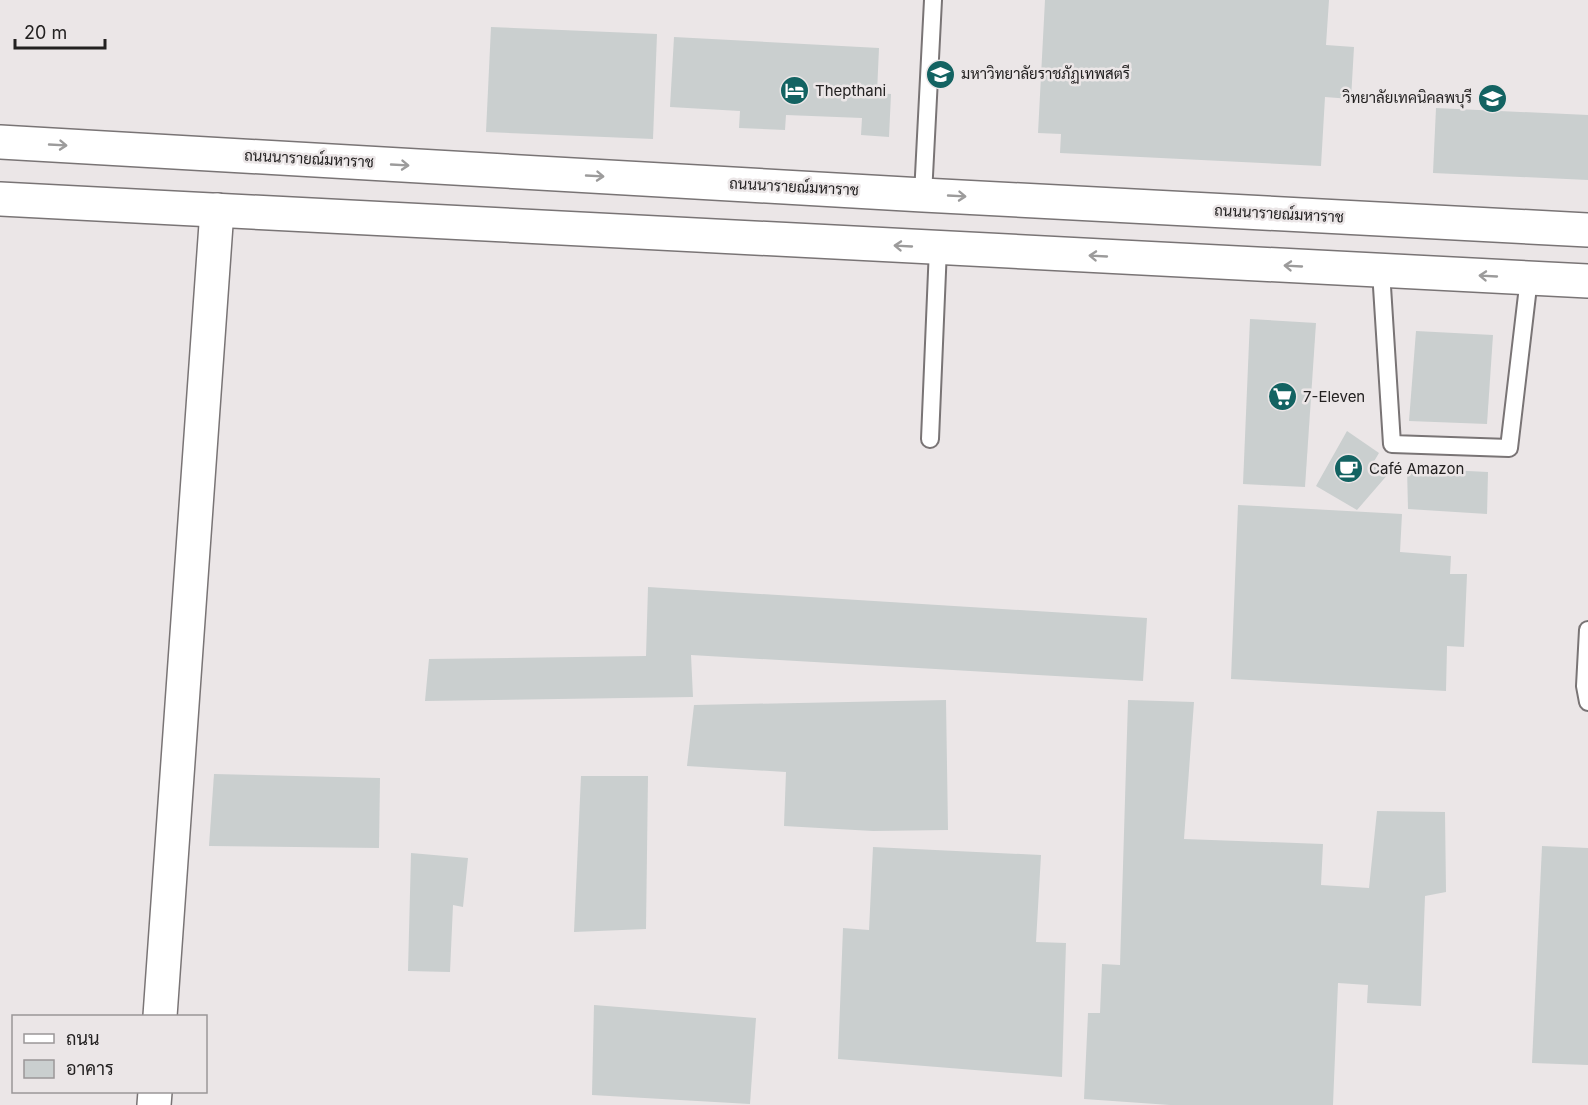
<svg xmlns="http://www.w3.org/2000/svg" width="1588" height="1105" font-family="Inter,Sarabun,sans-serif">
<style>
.building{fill:#cacfcf}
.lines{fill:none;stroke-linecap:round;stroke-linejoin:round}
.service-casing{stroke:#797475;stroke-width:20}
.minor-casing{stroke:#797475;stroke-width:36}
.primary-casing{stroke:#797475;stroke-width:36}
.service{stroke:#fff;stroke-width:16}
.minor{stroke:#fff;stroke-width:33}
.primary{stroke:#fff;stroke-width:33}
.oneway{stroke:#9c9b9b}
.labels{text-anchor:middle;stroke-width:5;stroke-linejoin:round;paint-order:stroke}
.poi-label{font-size:15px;fill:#232121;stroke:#ebe6e7;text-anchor:start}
.street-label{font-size:15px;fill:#232121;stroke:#ebe6e7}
</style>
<rect width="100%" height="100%" fill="#ebe6e7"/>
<g class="building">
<path d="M1045,0H1329L1326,45L1354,47L1351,99L1325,97L1321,166L1060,153L1061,134L1038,133Z"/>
<path d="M491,27L657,34L653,139L486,132Z"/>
<path d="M674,37L879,48L877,93L891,94L889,137L861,135L862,118L786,115L785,130L739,128L740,111L670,107Z"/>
<path d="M1436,108L1588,115V180L1433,173Z"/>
<path d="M1250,319L1316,323L1305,487L1243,484Z"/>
<path d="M1416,331L1493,335L1487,424L1409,421Z"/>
<path d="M1347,431L1379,453L1373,463L1389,473L1357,510L1316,486Z"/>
<path d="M1407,468L1488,472L1487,514L1408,509Z"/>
<path d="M1238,505L1402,514L1400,552L1451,556L1450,574H1467L1464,647L1447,646L1446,691L1231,679Z"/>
<path d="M648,587L1147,618L1143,681L691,655L693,697L425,701L429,659L646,656Z"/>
<path d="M946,700L948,830L873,831L784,826L786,772L687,766L694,705Z"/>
<path d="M1128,700L1194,702L1184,839L1323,844L1321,885L1369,888L1377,811L1445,812L1446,892L1425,896L1421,1006L1367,1003L1368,985L1338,983L1333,1105H1170L1084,1099L1088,1013H1100L1102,964L1120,965Z"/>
<path d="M214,774L380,778L379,848L209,846Z"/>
<path d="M581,776H648L646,929L574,932Z"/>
<path d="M1542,846L1588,848V1065L1532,1063Z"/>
<path d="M873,847L1041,855L1036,942L1066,943L1062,1077L838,1059L843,928L869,930Z"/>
<path d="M411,853L468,858L463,907L453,905L450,972L408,971Z"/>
<path d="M594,1005L756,1018L750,1104L592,1095Z"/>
</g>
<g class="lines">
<defs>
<g id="service">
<path d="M923,195L933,0"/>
<path d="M1381,271L1392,444L1509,448L1529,278"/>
<path d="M930,439L938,248"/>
<path d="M1588,630L1585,686L1588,702"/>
</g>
<g id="minor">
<path d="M160,1016L217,210"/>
<path d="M154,1105L155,1092"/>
</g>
<g id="primary">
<path d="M0,142L923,195L1588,230"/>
<path d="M0,199L1588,281"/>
</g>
</defs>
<use href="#service" class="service-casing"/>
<use href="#minor" class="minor-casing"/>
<use href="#primary" class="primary-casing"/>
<use href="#service" class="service"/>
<use href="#minor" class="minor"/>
<use href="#primary" class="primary"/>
</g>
<defs><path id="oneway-shaft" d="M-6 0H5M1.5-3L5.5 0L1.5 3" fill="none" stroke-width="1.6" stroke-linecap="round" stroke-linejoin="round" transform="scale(1.5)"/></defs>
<g class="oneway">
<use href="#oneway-shaft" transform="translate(58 145) rotate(3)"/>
<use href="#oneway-shaft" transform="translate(400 165) rotate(3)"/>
<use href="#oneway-shaft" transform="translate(595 176) rotate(3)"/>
<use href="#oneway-shaft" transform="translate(957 196) rotate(3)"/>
<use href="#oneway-shaft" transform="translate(903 246) rotate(-177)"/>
<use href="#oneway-shaft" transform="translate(1098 256) rotate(-177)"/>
<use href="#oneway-shaft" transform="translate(1293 266) rotate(-177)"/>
<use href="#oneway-shaft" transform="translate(1488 276) rotate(-177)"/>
</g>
<defs>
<symbol id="university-disc" viewBox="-11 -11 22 22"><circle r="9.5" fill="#136362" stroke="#ebe6e7"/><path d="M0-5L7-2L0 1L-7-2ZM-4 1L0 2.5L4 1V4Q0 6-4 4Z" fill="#fff"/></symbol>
<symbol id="hotel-disc" viewBox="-11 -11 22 22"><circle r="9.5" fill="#136362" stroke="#ebe6e7"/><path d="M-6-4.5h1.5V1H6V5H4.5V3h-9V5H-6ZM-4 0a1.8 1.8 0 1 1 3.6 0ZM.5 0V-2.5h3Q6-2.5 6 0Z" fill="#fff"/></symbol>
<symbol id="supermarket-disc" viewBox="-11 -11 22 22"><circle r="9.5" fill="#136362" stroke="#ebe6e7"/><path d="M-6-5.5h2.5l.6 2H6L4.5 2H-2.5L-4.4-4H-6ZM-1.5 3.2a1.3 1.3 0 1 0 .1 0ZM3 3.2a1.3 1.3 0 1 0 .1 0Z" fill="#fff"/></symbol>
<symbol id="cafe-disc" viewBox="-11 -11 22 22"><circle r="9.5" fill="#136362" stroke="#ebe6e7"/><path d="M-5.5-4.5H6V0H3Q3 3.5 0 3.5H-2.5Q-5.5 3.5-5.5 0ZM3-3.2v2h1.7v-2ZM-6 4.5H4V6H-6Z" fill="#fff"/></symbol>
</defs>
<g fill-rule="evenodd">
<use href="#university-disc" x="924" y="58" width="33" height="33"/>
<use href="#hotel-disc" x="778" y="74" width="33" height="33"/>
<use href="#university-disc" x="1476" y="82" width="33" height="33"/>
<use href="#supermarket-disc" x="1266" y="380" width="33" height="33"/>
<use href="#cafe-disc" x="1332" y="452" width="33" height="33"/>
</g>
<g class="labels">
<g class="poi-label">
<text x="961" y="79">มหาวิทยาลัยราชภัฏเทพสตรี</text>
<text x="815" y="96">Thepthani</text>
<text x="1472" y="103" text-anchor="end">วิทยาลัยเทคนิคลพบุรี</text>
<text x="1303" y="402">7-Eleven</text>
<text x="1369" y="474">Café Amazon</text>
</g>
<g class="street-label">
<text transform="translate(309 159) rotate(3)" y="5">ถนนนารายณ์มหาราช</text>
<text transform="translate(794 187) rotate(3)" y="5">ถนนนารายณ์มหาราช</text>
<text transform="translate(1279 214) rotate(3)" y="5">ถนนนารายณ์มหาราช</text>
</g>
</g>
<rect x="12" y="1015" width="195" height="78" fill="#ebe6e7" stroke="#9b9798" stroke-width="1.5"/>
<rect x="24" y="1034" width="30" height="9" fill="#ffffff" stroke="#9b9798" stroke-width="1.5"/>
<text x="66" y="1045" font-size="18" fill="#232121">ถนน</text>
<rect x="24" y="1060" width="30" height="18" fill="#cacfcf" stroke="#9b9798" stroke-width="1.5"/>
<text x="66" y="1075" font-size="18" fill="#232121">อาคาร</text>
<path d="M15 39v9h90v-9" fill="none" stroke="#232121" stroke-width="3"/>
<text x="24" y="39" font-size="18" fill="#232121" stroke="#ebe6e7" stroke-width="4.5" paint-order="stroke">20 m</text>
</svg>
